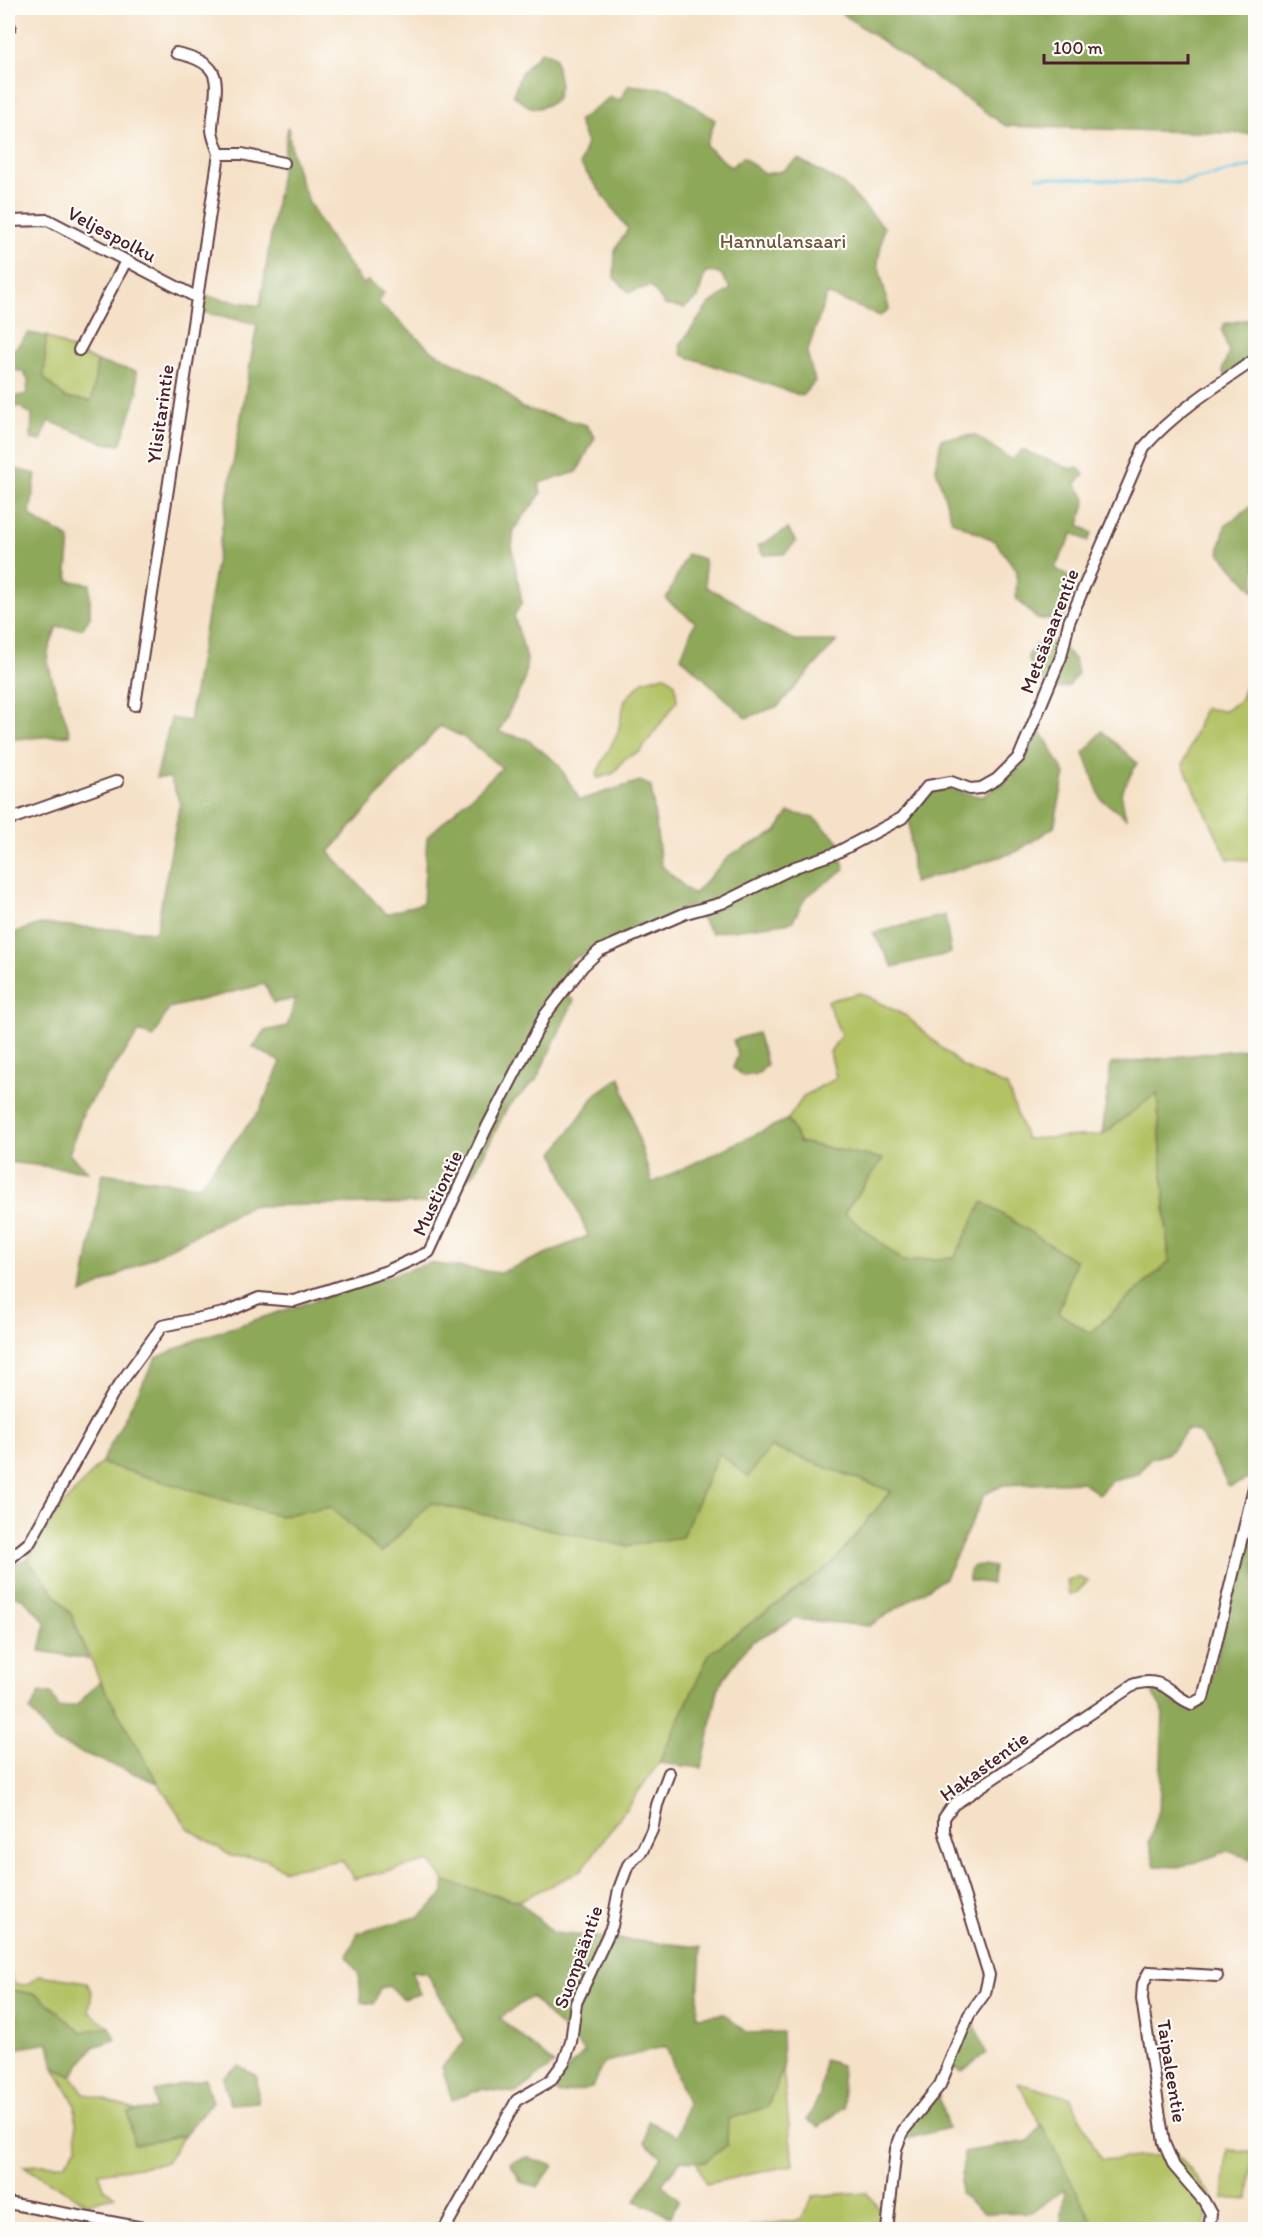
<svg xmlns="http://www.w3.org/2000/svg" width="1263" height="2237" font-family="Itim,sans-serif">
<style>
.green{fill:#b3c265;stroke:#7e7048;stroke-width:1.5}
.forest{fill:#8ea85a;stroke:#6c6442;stroke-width:1.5;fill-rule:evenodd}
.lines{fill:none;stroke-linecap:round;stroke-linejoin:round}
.stream{stroke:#67c6e5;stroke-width:3}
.street-casing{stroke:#643c42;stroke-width:14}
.street{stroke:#fff;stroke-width:10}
.labels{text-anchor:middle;stroke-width:4.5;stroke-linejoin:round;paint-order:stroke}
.street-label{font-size:20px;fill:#4a1f2b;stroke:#fdfcf7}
.park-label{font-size:20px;fill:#6f583f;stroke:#fdfcf7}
</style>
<rect width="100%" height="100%" fill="#fdfcf7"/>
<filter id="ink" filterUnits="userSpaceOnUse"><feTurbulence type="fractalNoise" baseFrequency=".0167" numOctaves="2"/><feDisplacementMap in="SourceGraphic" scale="12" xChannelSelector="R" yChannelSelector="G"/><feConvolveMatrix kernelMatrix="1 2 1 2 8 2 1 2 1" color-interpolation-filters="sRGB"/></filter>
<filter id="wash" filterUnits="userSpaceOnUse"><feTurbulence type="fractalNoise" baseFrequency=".008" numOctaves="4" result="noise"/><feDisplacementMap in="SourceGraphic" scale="24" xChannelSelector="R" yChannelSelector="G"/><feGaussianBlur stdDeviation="1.35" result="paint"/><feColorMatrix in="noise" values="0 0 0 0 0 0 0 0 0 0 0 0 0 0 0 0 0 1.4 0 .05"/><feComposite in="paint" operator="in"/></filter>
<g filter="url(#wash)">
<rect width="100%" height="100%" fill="#f5e1c7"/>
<g class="green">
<path d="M46,336L97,362L92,401L65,398L44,378Z"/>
<path d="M664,675L675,683L677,701L640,752L625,758L614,773L598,778L596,775L618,732L625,700L643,681Z"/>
<path d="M1245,687L1255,691V860L1228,859L1183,765L1204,708L1223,711L1240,701Z"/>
<path d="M860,993L906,1016L963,1067L1007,1086L1026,1139L1102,1135L1157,1093L1169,1262L1089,1333L1058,1313L1076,1260L954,1258L903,1261L844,1213L883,1159L799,1142L788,1119L804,1096L836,1078L830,1052L841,1035L827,1001Z"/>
<path d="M771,1447L891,1491L833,1563L710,1653L659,1763L581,1871L518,1901L445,1882L430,1861L354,1879L342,1860L284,1870L266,1859L231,1856L188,1828L158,1783L100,1681L71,1614L27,1559L60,1508L101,1463L279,1516L331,1507L381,1553L430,1503L626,1546L719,1453Z"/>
<path d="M1078,1577L1088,1581L1077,1592L1069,1595L1067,1580Z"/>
<path d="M8,1966L14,1984L26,1985L40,1975L86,1982L92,1991L89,2012L110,2027L81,2032L38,1995L8,1989Z"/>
<path d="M8,2017L16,2018V2037H8Z"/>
<path d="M54,2068L72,2076L84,2093L138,2111L128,2113L134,2145L184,2135L166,2163L99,2173L105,2190L115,2196L87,2204L23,2166L65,2164L77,2146L75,2104Z"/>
<path d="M783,2069L793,2165L706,2184L696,2161L705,2162L728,2119L767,2107Z"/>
<path d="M1018,2083L1071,2098L1101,2160L1177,2154L1211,2195L1205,2229H1096Z"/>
<path d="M1227,2149L1253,2152L1249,2200L1223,2198Z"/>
<path d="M866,2192L882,2212L880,2229L753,2230L750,2226L801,2220L813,2196Z"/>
</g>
<g class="forest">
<path d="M834,8H1255V134L1006,126Z"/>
<path d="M542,51L555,57L560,85L556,100C536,113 531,110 513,95L521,73Z"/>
<path d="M629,85L669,89L715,120L706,146L731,167L743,157L765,174L782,171L798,159L842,183L884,227L878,263L889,309L880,316L827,294L807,353L815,381L802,396L682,355L680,345L709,304L731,289L720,273L705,272L698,298L684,308L665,305L651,286L629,292L614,278L615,250L628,229L580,164L587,143L578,121L610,97L620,100Z"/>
<path d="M288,127C296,195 324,231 363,284L368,281L384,293L378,302L432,351L497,385L522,408L586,425L595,437L577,472L539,483L541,494L514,529L512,549L522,602L514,616L527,659L524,682L499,732L527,739L558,764L580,800L640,781L651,786L661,865L693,895L730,855L776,832L789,812L814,818L839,841L840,855L845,869L806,897L792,922L711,933L692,905L570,960L560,994L574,1000L536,1080L507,1108L474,1173L440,1203L250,1206L82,1294L102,1173L199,1186L260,1110L281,1062L253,1047L265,1031L287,1026L296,999L273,1003L265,984L169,1008L153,1038L140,1031L84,1110L69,1154L88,1171L8,1162V935L40,924L156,932L180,803L170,778H156L171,718L189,721L257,324L202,312L206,296L260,306ZM440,726L463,737L502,768L427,837L423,903L386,914L329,852Z"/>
<path d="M1250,319L1255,320V354L1225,375L1222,370L1229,353L1222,330L1224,324Z"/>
<path d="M29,333L46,336L44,378L65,398L92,401L97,362L136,371L138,392L120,445L105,443L49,421L41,441L31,439L32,415L20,407L8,405V398L27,394L28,380L23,372L8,368V356Z"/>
<path d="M975,435L1012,460L1022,450L1071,469L1078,467L1084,475L1075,484L1086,499L1079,525L1092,533L1088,541L1073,533L1055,568L1075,581L1063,618L1037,619L1016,598L1017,571L995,541L952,521L936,469L941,439Z"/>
<path d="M16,469L36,474L30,514C41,528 58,527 70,540L67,570L69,581L90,584V617L83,628L57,627C54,635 49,645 48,654C47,674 65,713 70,735L15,739L8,732V576L15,554C2,527 7,497 16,469Z"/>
<path d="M1255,503V592L1219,553L1225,526Z"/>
<path d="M788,529L796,542L784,554L763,555L758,546Z"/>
<path d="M687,554L704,559L706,587L737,603L765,626L797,641H837L778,706L746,718L681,657L695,622L666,599Z"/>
<path d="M1058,642L1074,659L1078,673L1069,686L1055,689L1033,674L1028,656L1036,644Z"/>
<path d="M1040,729L1065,774L1054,827L1016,852L913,883L909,818L928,795L941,787L982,797L1020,768Z"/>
<path d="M1102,731L1137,763L1121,793L1126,818L1101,799L1084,753Z"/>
<path d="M945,915L951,953L893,967L873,933Z"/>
<path d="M757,1033L767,1064L758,1074L744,1076L733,1068L738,1055L733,1040Z"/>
<path d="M1255,1048V1476L1229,1487L1199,1432L1187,1430L1169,1453L1150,1459L1138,1474L1112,1480L1099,1494L1082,1482L1003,1485L985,1494L945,1578L869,1626L794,1619L750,1643L719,1685L702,1768L659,1763L710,1653L833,1563L891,1491L771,1447L748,1477L719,1453L682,1537L626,1546L431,1503L381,1553L331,1507L279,1516L101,1463L156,1358L200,1338L429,1263L500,1273L588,1236L554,1153L596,1094L620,1077L652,1183L788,1119L799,1142L883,1159L844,1213L903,1261L954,1258L983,1202L1076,1261L1058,1313L1090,1333L1169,1262L1157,1093L1102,1135L1111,1064Z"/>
<path d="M1255,1497L1256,1837L1251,1859L1228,1851L1182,1867L1155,1866L1149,1843L1159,1810L1163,1710L1151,1691L1156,1687C1172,1699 1185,1712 1205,1704Z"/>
<path d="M27,1559L71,1614L88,1659L40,1651L46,1623L24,1599L8,1593V1567Z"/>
<path d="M983,1565L994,1567L991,1584L969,1580V1571L973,1566Z"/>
<path d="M100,1681L158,1783L55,1742L30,1710L40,1692L51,1694L59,1708L77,1705Z"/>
<path d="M444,1881L518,1901L554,1933L701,1947L697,2017L724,2014L747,2033L782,2032L783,2069L767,2107L728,2119L727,2145L705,2162L681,2160L662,2184L679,2200L671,2216L635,2201L661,2156L645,2143L648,2121L678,2136L687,2103L666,2046L603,2063L592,2088L560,2094L549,2086L585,2052L531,1997L500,2018L554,2064L516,2093L482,2089L452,2100L442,2067L465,2041L427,1973L411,1971L420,1994L403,1999L390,1986L380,1988L374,2004L361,2002L359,1975L347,1956L358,1933L421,1916L444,1893Z"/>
<path d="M8,1989L38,1995L81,2032L110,2027L115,2040L93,2047L72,2076L54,2068L49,2043L19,2048L8,2062V2037H16V2018L8,2017Z"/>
<path d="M973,2020L986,2053L961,2072L947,2064Z"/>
<path d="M824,2060L841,2065L844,2107L819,2127L807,2120L820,2095Z"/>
<path d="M238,2066L257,2076L258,2102L230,2104L223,2077Z"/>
<path d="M205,2079L212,2102L184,2135L134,2145L128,2112L156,2109L155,2091Z"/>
<path d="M936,2087L948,2128L902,2140Z"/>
<path d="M1042,2125L1096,2229H1060L1065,2189L1032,2212L984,2213L960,2194L964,2152L1029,2141Z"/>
<path d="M527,2157L553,2166L538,2187L521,2182L510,2163Z"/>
</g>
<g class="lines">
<path class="stream" d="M1037,177L1180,183L1256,165"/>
</g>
</g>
<g filter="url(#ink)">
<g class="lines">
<defs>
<g id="street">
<path d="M8,27H10"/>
<path d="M219,154H242L284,163"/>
<path d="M8,221L48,220L196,297"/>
<path d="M79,350L126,261"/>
<path d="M135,705L219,154C217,146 211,135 212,127C215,85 229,64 176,53"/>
<path d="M8,820L118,781"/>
<path d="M8,1560L30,1542L112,1395L162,1326L224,1313L259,1298L294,1301L387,1271L429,1252L487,1127L545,1015L583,966L599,951L686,913L722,903L795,867L836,853L902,818L928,786L951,782L970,789L981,788L997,779L1019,757L1061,657L1069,622L1144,447C1175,412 1217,385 1256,359"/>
<path d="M8,2203L154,2230"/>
<path d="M444,2230L517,2100L550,2081L564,2062L571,2042L576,2003L612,1926L619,1889L628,1865L642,1851L652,1830L657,1805L669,1773"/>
<path d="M887,2230L896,2149L903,2131L940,2085L969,2015L985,1993L989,1975L944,1831V1818L953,1805L1135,1684C1165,1676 1168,1694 1192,1704L1203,1698L1256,1479"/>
<path d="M1209,2230L1211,2214L1204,2201L1174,2166L1164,2143L1142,1999L1143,1984L1149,1972L1217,1976"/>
</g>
</defs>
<use href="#street" class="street-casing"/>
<use href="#street" class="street"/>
</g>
</g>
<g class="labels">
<g class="street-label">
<text transform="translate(112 234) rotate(28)" y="7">Veljespolku</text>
<text transform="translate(160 414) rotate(-82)" y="7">Ylisitarintie</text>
<text transform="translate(1049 631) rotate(-69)" y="7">Metsäsaarentie</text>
<text transform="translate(437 1193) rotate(-65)" y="7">Mustiontie</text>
<text transform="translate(984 1766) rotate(-36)" y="7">Hakastentie</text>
<text transform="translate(578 1957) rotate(-70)" y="7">Suonpääntie</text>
<text transform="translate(1172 2071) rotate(81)" y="7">Taipaleentie</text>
</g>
<g class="park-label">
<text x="783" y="248">Hannulansaari</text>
</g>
</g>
<rect width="1263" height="2237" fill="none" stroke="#fdfcf7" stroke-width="30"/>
<path d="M1044 54v9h144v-9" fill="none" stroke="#4a1f2b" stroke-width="3"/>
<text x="1053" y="54" font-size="18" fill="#4a1f2b" stroke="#fdfcf7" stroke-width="4.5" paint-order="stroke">100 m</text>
</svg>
